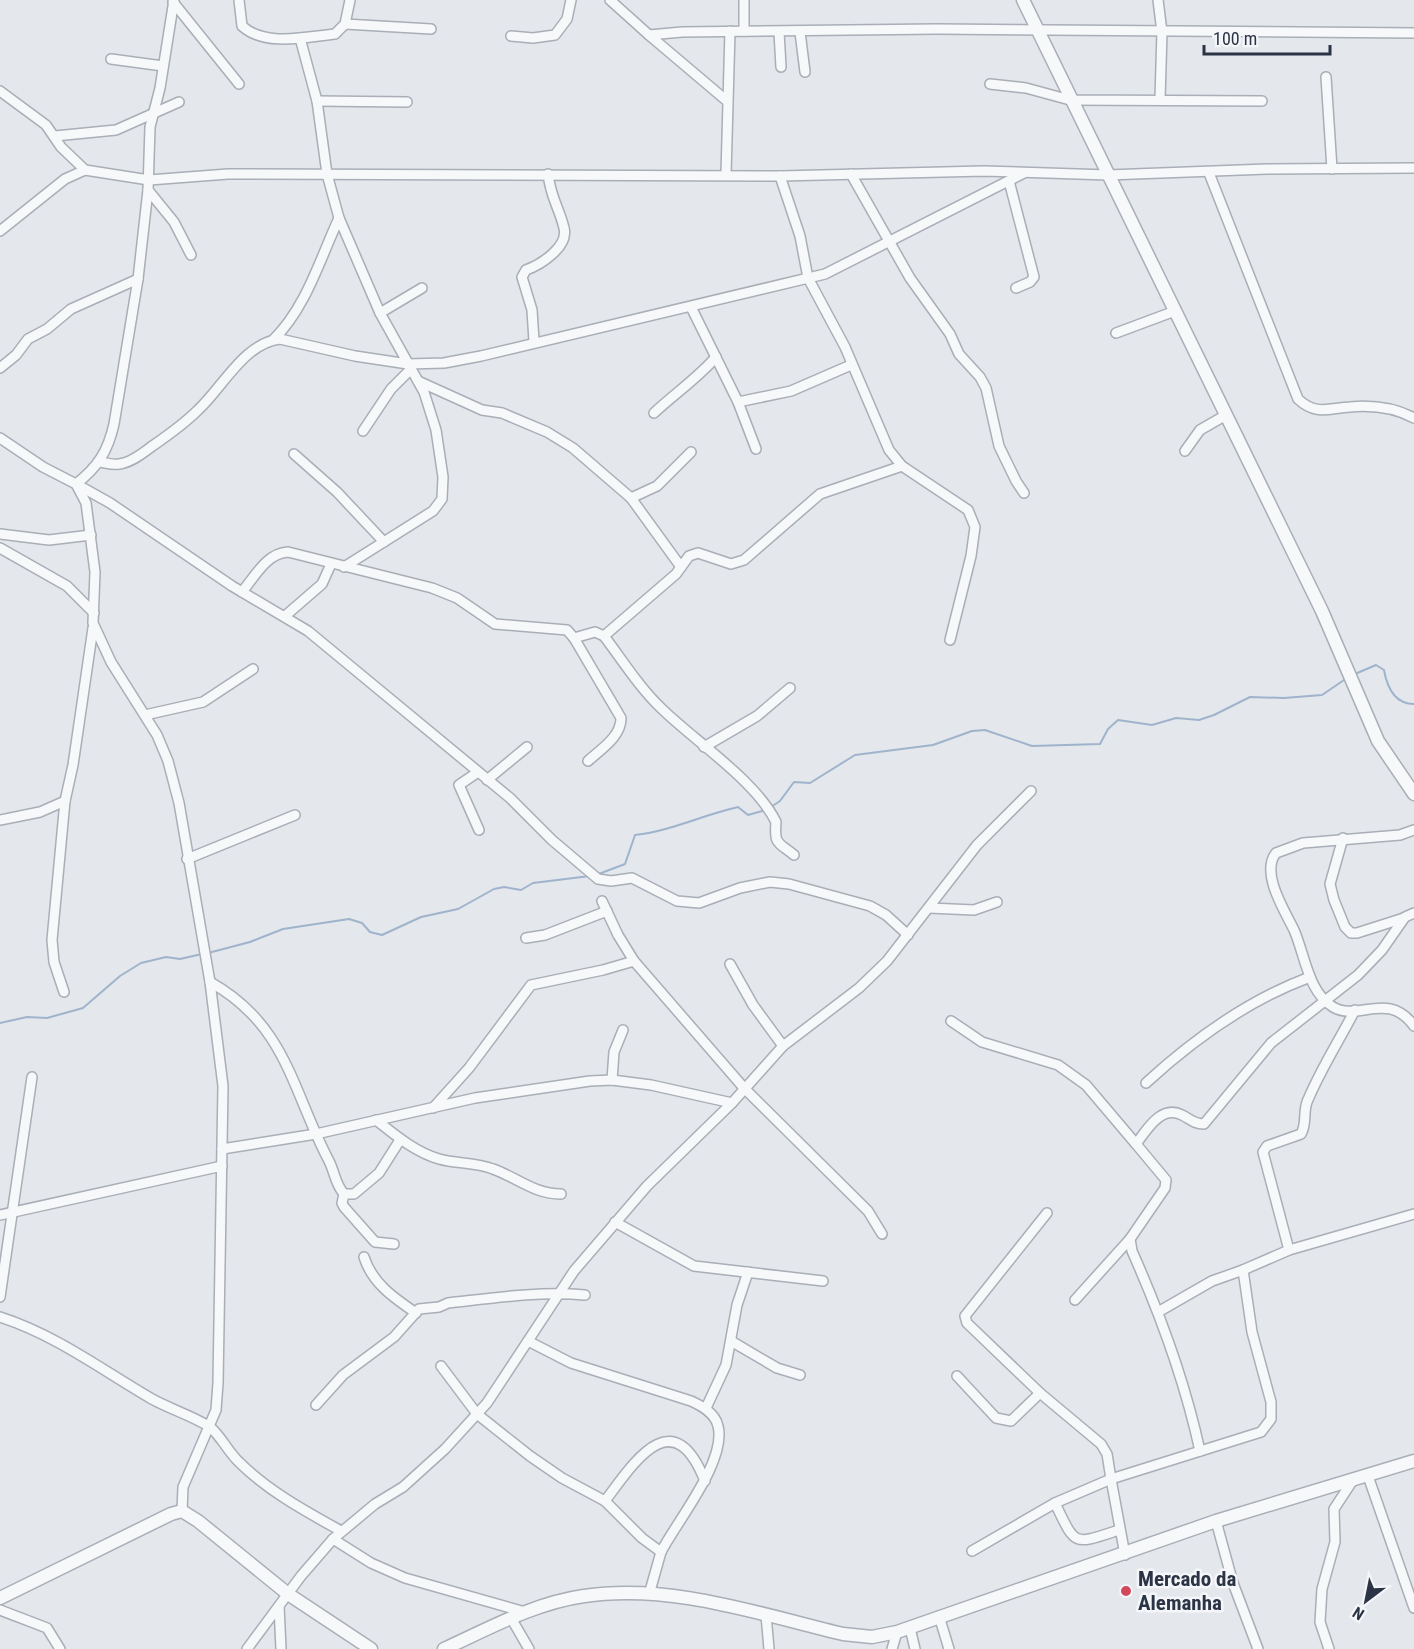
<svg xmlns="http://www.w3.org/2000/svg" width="1414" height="1649" font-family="'Roboto Condensed',sans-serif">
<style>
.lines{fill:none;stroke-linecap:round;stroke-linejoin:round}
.stream{stroke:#9fb4cc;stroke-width:2}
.minor-casing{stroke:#a9aeb7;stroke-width:12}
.tertiary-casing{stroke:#a9aeb7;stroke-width:15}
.minor{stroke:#f7f8fa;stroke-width:9}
.tertiary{stroke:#f7f8fa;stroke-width:12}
.poi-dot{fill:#d1495b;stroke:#f4f6f9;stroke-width:2}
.labels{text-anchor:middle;stroke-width:5;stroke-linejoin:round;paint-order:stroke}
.poi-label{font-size:21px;font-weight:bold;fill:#2b3445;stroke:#f4f6f9;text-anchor:start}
</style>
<rect width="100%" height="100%" fill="#e4e7ec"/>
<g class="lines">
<g class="stream">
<path d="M1355,674L1376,665L1384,670C1387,687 1394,704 1414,704"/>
<path d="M771,807L780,801L794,782L810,783L855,755L933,745L972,731L985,730L1032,746L1100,744L1108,729L1118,720L1152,725L1176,718L1199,720L1214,715L1250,697L1284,698L1322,695L1347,678"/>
<path d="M596,875L625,864L635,835C671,831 703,815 738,807L748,815L766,810"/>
<path d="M208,953L250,942L283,929L349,919L362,923L370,932L382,935L421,917L458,909L494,889L504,887L521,890L533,883L590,876"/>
<path d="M0,1023L27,1017L47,1018L83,1008L120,976L141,963L166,957L180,959L202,954"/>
</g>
<defs>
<g id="minor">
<path d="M174,0L160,88L150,127L148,190L138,279L114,424C108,451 98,467 76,484L110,503L232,586L308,631L510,798L552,840L598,879L611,881L632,878L677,901L699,903L740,888L770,882L789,884L870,906L886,915L908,935"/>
<path d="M239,0L242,26C265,47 306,37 335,34L345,24L350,0"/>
<path d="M610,0L649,35L682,32L937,29L1414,33"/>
<path d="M744,0V31"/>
<path d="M1158,0L1162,32L1160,99"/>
<path d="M173,2L239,84"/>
<path d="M345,24L431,29"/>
<path d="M779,32L781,67"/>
<path d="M800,32L805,72"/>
<path d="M649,35L727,101"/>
<path d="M511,36L533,38L555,35L567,19L571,0"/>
<path d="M300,38L317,101L327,174L339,218L380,313L424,392L436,430L443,477L442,499L433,511L344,567"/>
<path d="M111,59L163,66"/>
<path d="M1326,77L1332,169"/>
<path d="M990,84L1026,88L1070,100L1262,101"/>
<path d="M0,91L46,125L61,147L85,170L149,180L228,174L780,176L984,171L1108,175L1267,169L1414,168"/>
<path d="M317,101L407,102"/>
<path d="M55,136L116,130L179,102"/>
<path d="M1209,173L1298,399C1316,416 1329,408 1350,407C1372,405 1395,408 1414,418"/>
<path d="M726,174L730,31"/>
<path d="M851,174L910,278L950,334L959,354L980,377L986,388L999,446L1016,481L1024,493"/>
<path d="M780,176L800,236L808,278L845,347L889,450L902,466L968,510L975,527L971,556L950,640"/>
<path d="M1009,181L1034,277L1030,282L1016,288"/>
<path d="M148,190L174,222L191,255"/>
<path d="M0,231L65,179L85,170"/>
<path d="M691,307L738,402L791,391L851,365"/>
<path d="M380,313L422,288"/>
<path d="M1116,333L1175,311"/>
<path d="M273,340C306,308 320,259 339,218"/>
<path d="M534,341L532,310L522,277L526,270C540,265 569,247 564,228C559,207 551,199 548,174"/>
<path d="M0,368L16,355L28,339L47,329L71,309L138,279"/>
<path d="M418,381L482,410L502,413L547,432L573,448L631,498L681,567"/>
<path d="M738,402L756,449"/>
<path d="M654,413C674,394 698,378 716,357"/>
<path d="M363,431L391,389L411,369"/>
<path d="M0,438L43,467L76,484L86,503L95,572L93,623L111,662L157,735L168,761L179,803L210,982L223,1086L218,1383L216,1410L183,1487L182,1511"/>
<path d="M1185,451L1200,430L1226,415"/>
<path d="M294,454L337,492L384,542"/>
<path d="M100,462C106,463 113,465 119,464C130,463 142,454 151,447C167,436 184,424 198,410C223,387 244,343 280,339L355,356L408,364L444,363L481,356L825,274L1024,173"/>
<path d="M631,498L657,486L691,452"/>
<path d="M0,534L49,540L91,535"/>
<path d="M0,548L67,586L94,613"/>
<path d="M242,592C255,576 267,553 288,552L432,588L457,598L495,624L567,630L574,638L595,632L604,636C623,661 639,687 662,709C696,742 756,781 776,822C774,845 778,842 794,855"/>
<path d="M285,616L322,584L331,564"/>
<path d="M604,636L676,574L689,556L698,553L731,564L744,560L820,494L902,466"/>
<path d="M574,638L621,718C621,737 601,749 588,761"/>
<path d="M145,715L203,702L253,669"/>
<path d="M704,747L757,716L790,688"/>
<path d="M478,772L459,785L479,830"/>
<path d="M487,780L527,747"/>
<path d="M0,820L40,812L65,801"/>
<path d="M1414,830L1400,835L1303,843L1276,853C1260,873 1285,911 1294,930C1305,955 1308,992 1333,1007C1358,1022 1388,990 1414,1026"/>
<path d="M1343,838L1330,884L1334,900L1345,927L1351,933H1357L1404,918"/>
<path d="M187,859L295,815"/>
<path d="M602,901L618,935L634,961L744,1088L868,1211L882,1234"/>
<path d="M929,908L974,910L997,902"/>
<path d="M526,938L545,935L607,911"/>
<path d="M730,964L753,1005L783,1046"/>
<path d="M210,982C287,1025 292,1091 329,1161C335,1173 335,1184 344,1194H354L379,1173L400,1140"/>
<path d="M64,992L54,962L52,940L65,801L73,765L93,628"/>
<path d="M951,1021L982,1042L1058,1065L1086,1085L1136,1144"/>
<path d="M612,1080L614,1052L623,1030"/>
<path d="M1146,1083C1195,1038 1248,1000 1310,977"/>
<path d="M433,1108L469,1068L531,985L603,970L634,961"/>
<path d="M376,1120C395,1135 415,1152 439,1159C457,1164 475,1162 493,1169C518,1178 534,1194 561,1194"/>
<path d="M222,1149L316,1134L475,1098L590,1081L612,1080L651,1085L732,1103"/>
<path d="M344,1194L342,1203L344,1207L375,1242L394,1244"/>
<path d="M0,1215L222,1166"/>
<path d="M615,1222L694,1266L823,1281"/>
<path d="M1289,1250L1263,1152L1267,1146L1301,1134C1307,1124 1303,1113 1307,1102C1320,1070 1339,1041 1355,1010"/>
<path d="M364,1257C372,1283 394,1298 416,1313"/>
<path d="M0,1297L32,1077"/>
<path d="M1075,1300L1130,1239"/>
<path d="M1158,1312L1212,1281L1243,1270"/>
<path d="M0,1317C56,1335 102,1370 152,1399C170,1409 193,1416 210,1427C221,1436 228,1452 239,1462C268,1491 305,1511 341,1531"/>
<path d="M528,1341L571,1363L691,1401C702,1406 715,1413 718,1426C727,1461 677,1521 661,1552"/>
<path d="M731,1341L777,1368L800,1375"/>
<path d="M441,1366L477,1414L530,1456L562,1478L605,1501L642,1538L661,1552L650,1591"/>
<path d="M957,1376L996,1418L1011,1421L1040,1393"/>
<path d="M316,1405L343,1375L394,1337L419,1309L439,1307L448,1303C493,1298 539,1291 585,1295"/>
<path d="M706,1408L726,1365L737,1305L748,1272"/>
<path d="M1200,1451C1185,1382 1161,1316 1132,1251L1130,1239L1165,1188L1166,1180L1136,1144C1146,1131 1161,1104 1182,1115C1190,1119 1194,1124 1204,1124L1271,1043L1358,975L1382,950L1405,917L1414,913"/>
<path d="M1368,1476L1414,1608"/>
<path d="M605,1501C635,1461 673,1401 705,1481"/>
<path d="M1055,1503C1076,1547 1073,1545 1119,1530"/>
<path d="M1216,1521L1233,1583L1258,1649"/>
<path d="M333,1539L371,1563L405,1578L525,1612"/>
<path d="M972,1551L1055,1503L1111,1479L1107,1454L1101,1444L1040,1393L967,1323L965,1316L1047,1213"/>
<path d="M1125,1555L1111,1479L1261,1432L1271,1419V1402L1252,1332L1243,1270L1289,1250L1414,1214"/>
<path d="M279,1606L281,1649"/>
<path d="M0,1610L47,1628L60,1649"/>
<path d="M766,1615L769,1649"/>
<path d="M939,1616L949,1649"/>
<path d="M511,1618L529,1649"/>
<path d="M910,1628L915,1649"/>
<path d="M247,1649L301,1576L333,1539L375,1504L403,1487L445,1449L487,1403L574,1271L647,1186L732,1103L783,1046L859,988L887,961L977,845L1031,791"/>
<path d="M892,1649L897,1632"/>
<path d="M1329,1649L1320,1622L1322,1589L1335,1542L1334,1509L1353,1480"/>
</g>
<g id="tertiary">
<path d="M1023,0L1322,611L1378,741L1414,794"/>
<path d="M0,1598L171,1514L182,1511L198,1521L288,1594L371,1649"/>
<path d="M444,1649C488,1629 534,1603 584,1596C670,1583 759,1614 843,1634L872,1637L897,1632L1216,1521L1414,1461"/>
</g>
</defs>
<use href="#minor" class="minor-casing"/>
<use href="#tertiary" class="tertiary-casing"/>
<use href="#minor" class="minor"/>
<use href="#tertiary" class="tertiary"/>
</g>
<circle class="poi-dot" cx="1126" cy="1591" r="6"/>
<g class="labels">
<g class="poi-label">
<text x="1138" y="1586">Mercado da<tspan x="1138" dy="24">Alemanha</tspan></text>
</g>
</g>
<g transform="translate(1366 1601) rotate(212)" stroke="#f4f6f9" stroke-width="4.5" paint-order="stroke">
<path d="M0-4.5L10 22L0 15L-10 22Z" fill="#2b3445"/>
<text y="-9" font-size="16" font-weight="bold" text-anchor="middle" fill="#2b3445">N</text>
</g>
<path d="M1204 45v9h126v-9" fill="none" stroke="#2b3445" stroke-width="3"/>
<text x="1213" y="45" font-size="18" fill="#2b3445" stroke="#f4f6f9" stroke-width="4.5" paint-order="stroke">100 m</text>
</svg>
